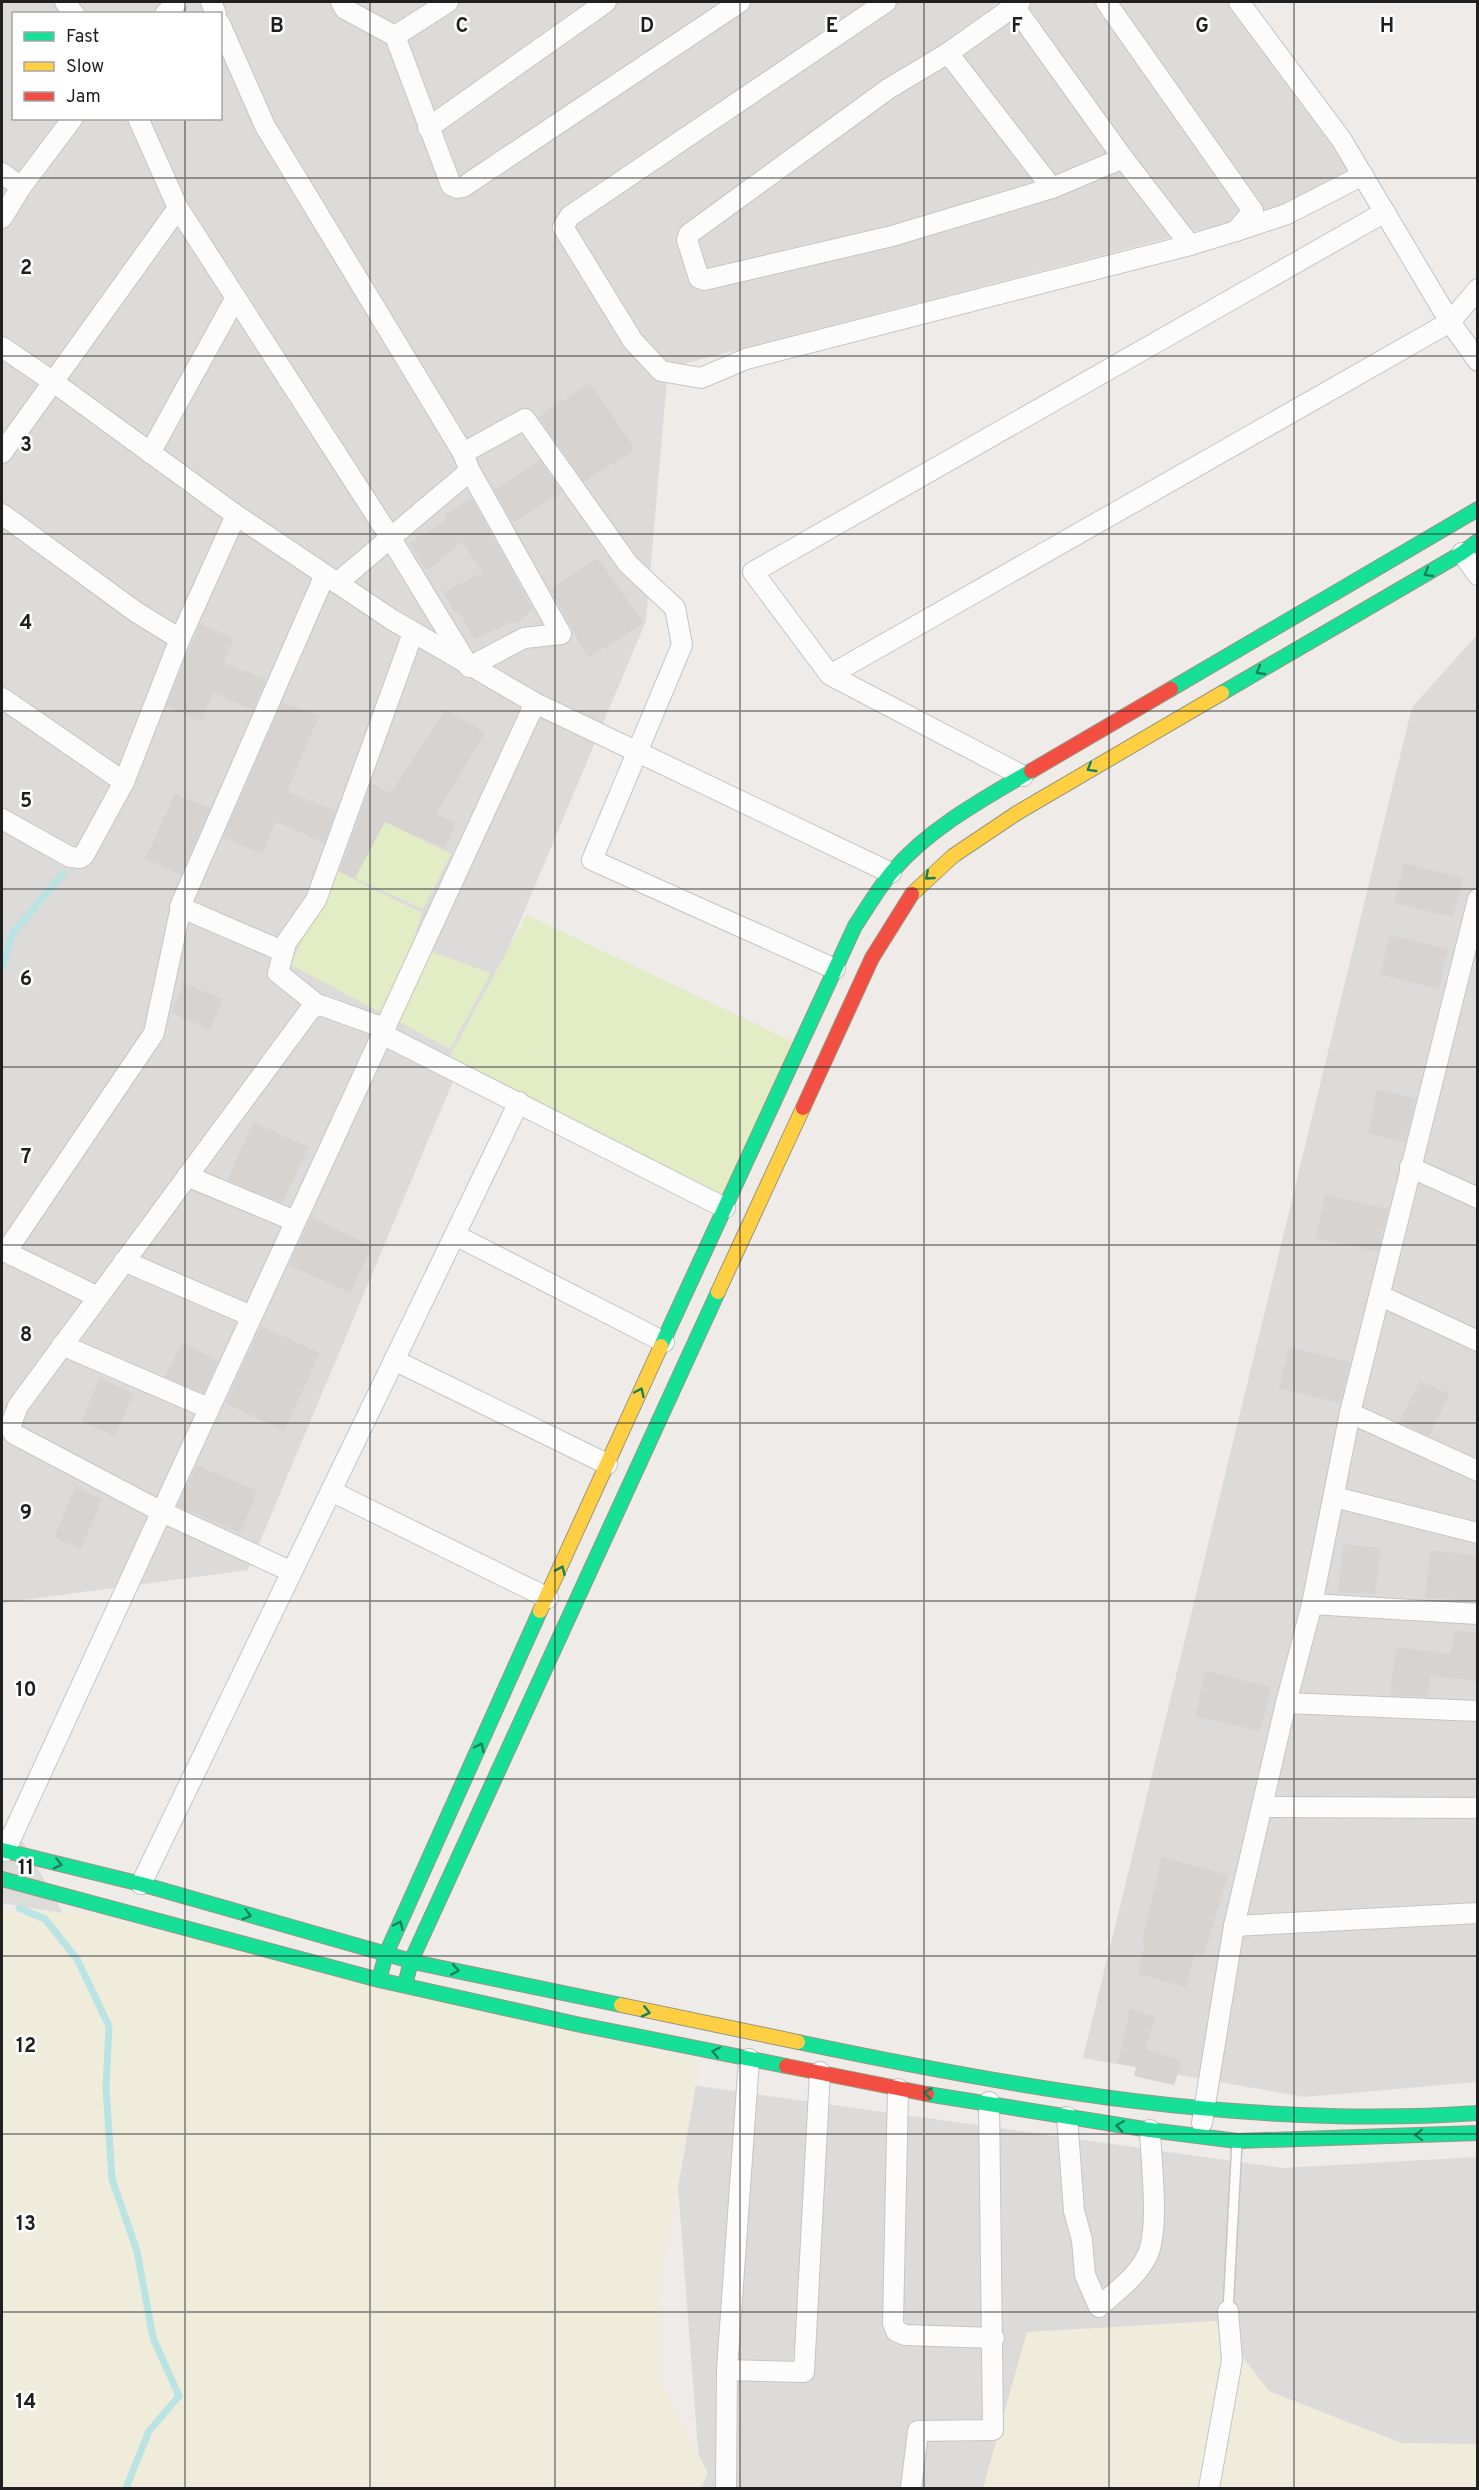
<svg xmlns="http://www.w3.org/2000/svg" width="1479" height="2490" font-family="Overpass,sans-serif">
<style>
.residential{fill:#dddbda;fill-rule:evenodd}
.farmland{fill:#efecdb}
.grass{fill:#e2edc5}
.pier{fill:#dddcdb}
.lines{fill:none;stroke-linecap:round;stroke-linejoin:round}
.stream{stroke:#bae3e3;stroke-width:7}
.building{fill:#d6d3d1}
.lane-casing{stroke:#c6c5c4;stroke-width:12}
.street-casing{stroke:#c6c5c4;stroke-width:22}
.fast-casing{stroke:#99967f;stroke-width:16}
.slow-casing{stroke:#99967f;stroke-width:16}
.jam-casing{stroke:#99967f;stroke-width:16}
.lane{stroke:#fcfcfc;stroke-width:9}
.street{stroke:#fcfcfc;stroke-width:20}
.fast{stroke:#16e098;stroke-width:14}
.slow{stroke:#ffcf43;stroke-width:14}
.jam{stroke:#f24e42;stroke-width:14}
.oneway{stroke:#1a805c}
.grid{fill:none;stroke:#1f1f1f;stroke-width:1.5;stroke-opacity:0.55}
.grid-label{font-size:20px;text-anchor:middle;font-weight:bold;fill:#1f1f1f;stroke:#fff;stroke-width:5;stroke-linejoin:round;paint-order:stroke}
</style>
<rect width="100%" height="100%" fill="#eeebe8"/>
<g class="residential">
<path d="M2,2H1243L1381,183L668,368L646,621L248,1570L2,1603ZM14,14H220V118H14Z"/>
<path d="M1477,635V2082L1304,2097L1083,2058L1412,707Z"/>
<path d="M670,2082L1283,2168L1477,2157V2446L1243,2488H701Z"/>
</g>
<g class="farmland">
<path d="M2,1910L18,1914L35,1928L15,1911L72,1910L700,2062L658,2301L662,2384L708,2473L701,2488H2Z"/>
<path d="M1215,2321L1269,2391L1401,2443L1477,2444V2488H983L1027,2332Z"/>
</g>
<g class="grass">
<path d="M385,822L451,854L423,909L355,878Z"/>
<path d="M333,869L422,913L412,945L491,973L450,1049L291,965Z"/>
<path d="M527,915L800,1045L725,1208L445,1065Z"/>
</g>
<path class="pier" d="M2,1837L23,1842L63,1913L2,1903Z"/>
<g class="lines">
<g class="stream">
<path d="M2,969L12,934L63,874"/>
<path d="M19,1908L45,1919L77,1959L109,2026L106,2088L112,2179L137,2251L153,2338L179,2396L149,2431L126,2488"/>
</g>
</g>
<g class="building">
<path d="M590,383L635,449L584,482L538,417Z"/>
<path d="M540,460L562,492L513,523L494,490Z"/>
<path d="M471,497L533,609L515,624L514,621L475,639L459,612L456,614L443,592L483,572L462,542L427,571L409,543L447,520L445,515Z"/>
<path d="M598,558L643,623L588,658L550,589Z"/>
<path d="M200,624L234,638L224,663L266,679L253,710L213,693L201,722L166,706Z"/>
<path d="M282,702L319,716L287,792L336,811L324,843L276,822L262,854L223,837Z"/>
<path d="M446,709L485,733L436,814L455,823L445,849L385,822L355,878L339,872L371,783L391,793Z"/>
<path d="M175,794L210,808L181,875L145,859Z"/>
<path d="M1404,863L1463,878L1453,917L1394,903Z"/>
<path d="M1390,935L1448,949L1439,989L1380,974Z"/>
<path d="M183,983L223,999L210,1030L171,1013Z"/>
<path d="M1377,1090L1416,1098L1405,1142L1368,1134Z"/>
<path d="M253,1122L309,1147L282,1203L227,1180Z"/>
<path d="M1325,1195L1388,1209L1378,1252L1316,1238Z"/>
<path d="M311,1217L372,1246L350,1293L289,1265Z"/>
<path d="M261,1326L320,1353L284,1431L225,1403Z"/>
<path d="M182,1342L218,1361L203,1393L165,1377Z"/>
<path d="M1289,1347L1350,1362L1340,1403L1279,1388Z"/>
<path d="M100,1378L133,1393L115,1436L81,1421Z"/>
<path d="M1420,1381L1450,1394L1429,1436L1399,1422Z"/>
<path d="M197,1465L257,1491L240,1533L178,1506Z"/>
<path d="M76,1487L102,1499L81,1549L54,1537Z"/>
<path d="M1343,1544L1381,1548L1375,1594L1338,1592Z"/>
<path d="M1430,1550L1478,1556V1601L1425,1598Z"/>
<path d="M1454,1630L1478,1633V1681L1430,1676L1428,1697L1390,1695L1396,1647L1451,1654Z"/>
<path d="M1205,1671L1271,1687L1260,1731L1195,1716Z"/>
<path d="M1162,1857L1228,1875L1204,1955L1195,1953L1186,1987L1138,1974L1145,1941L1142,1940Z"/>
<path d="M1130,2009L1155,2017L1145,2049L1182,2061L1174,2085L1134,2076L1136,2067L1118,2063Z"/>
</g>
<g class="lines">
<defs>
<path id="lane" d="M1228,2311L1237,2142"/>
<g id="street">
<path d="M65,2L74,14"/>
<path d="M211,2L216,14"/>
<path d="M341,2L345,9L395,36L451,185L457,188L463,187L740,2"/>
<path d="M886,2L570,216L563,227L633,341L661,371L701,378L746,359L1190,245L1236,231L1253,211L1106,2"/>
<path d="M1020,2L948,53L888,89L689,234L687,240L699,278L704,280L892,236L1052,188L1123,158L1190,245"/>
<path d="M1239,2L1341,139L1450,322L1478,361"/>
<path d="M1014,6L1123,158"/>
<path d="M165,14L177,2"/>
<path d="M395,36L448,2"/>
<path d="M948,53L1052,188"/>
<path d="M138,118L178,208L390,537L469,667L524,638L561,634L469,469L463,453L265,126L220,24"/>
<path d="M428,128L606,2"/>
<path d="M2,173L21,187"/>
<path d="M1385,212L753,572L830,675L1450,322L1478,289"/>
<path d="M2,218L21,187L73,118"/>
<path d="M1236,231L1287,214L1363,175"/>
<path d="M2,347L52,381L236,515L180,639L124,782L84,855L80,858L70,857L2,819"/>
<path d="M2,453L178,208"/>
<path d="M150,453L235,299"/>
<path d="M463,453L525,419L628,564L675,608L682,645L592,860L835,969"/>
<path d="M2,514L136,612L180,639"/>
<path d="M236,515L391,619L535,703L891,873"/>
<path d="M1462,553L1478,575"/>
<path d="M337,583L465,475L469,469"/>
<path d="M830,675L1023,776"/>
<path d="M2,698L124,782"/>
<path d="M180,907L282,951"/>
<path d="M318,1005L278,973L286,943L316,900L413,633"/>
<path d="M382,1034L725,1208"/>
<path d="M1410,1167L1478,1198"/>
<path d="M187,1176L295,1221"/>
<path d="M455,1235L664,1342"/>
<path d="M2,1250L98,1297"/>
<path d="M6,1252L154,1033L182,902L324,577"/>
<path d="M124,1261L251,1316"/>
<path d="M1381,1296L1478,1341"/>
<path d="M62,1345L208,1408"/>
<path d="M394,1360L607,1464"/>
<path d="M1350,1413L1478,1471"/>
<path d="M331,1491L548,1598"/>
<path d="M1334,1497L1478,1533"/>
<path d="M290,1571L160,1511L14,1434L10,1427L18,1406L310,1010L318,1005L323,1006L384,1028"/>
<path d="M1312,1604L1478,1614"/>
<path d="M1286,1703L1478,1711"/>
<path d="M1262,1807L1478,1808"/>
<path d="M5,1851L535,703"/>
<path d="M141,1884L519,1102"/>
<path d="M1234,1926L1478,1913"/>
<path d="M898,2089L893,2323L896,2331L905,2335L994,2338"/>
<path d="M1067,2117L1074,2211L1082,2240L1085,2275L1099,2307C1115,2292 1137,2277 1147,2256C1160,2230 1151,2162 1150,2130"/>
<path d="M1202,2123L1234,1926L1286,1703L1312,1604L1350,1413L1478,899"/>
<path d="M727,2370L804,2372L820,2072"/>
<path d="M726,2488L727,2370L749,2059"/>
<path d="M911,2488L918,2431L993,2430L989,2102"/>
<path d="M1209,2488L1232,2360L1228,2311"/>
</g>
<g id="fast">
<path d="M1171,689L1478,509"/>
<path d="M1222,693L1462,553L1478,541"/>
<path d="M661,1346L855,926C867,908 878,889 892,872C928,829 983,799 1031,771"/>
<path d="M2,1850L141,1884L418,1963L621,2005"/>
<path d="M2,1879L379,1980L576,2024L786,2066"/>
<path d="M379,1980L386,1954L540,1611"/>
<path d="M405,1985L411,1961L718,1292"/>
<path d="M798,2042C1022,2089 1248,2129 1478,2113"/>
<path d="M927,2094L1150,2130L1237,2141L1478,2133"/>
</g>
<g id="slow">
<path d="M912,894L953,856L1017,813L1222,693"/>
<path d="M718,1292L803,1108"/>
<path d="M540,1611L661,1346"/>
<path d="M621,2005L798,2042"/>
</g>
<g id="jam">
<path d="M1031,771L1171,689"/>
<path d="M803,1108L872,958L912,894"/>
<path d="M786,2066L927,2094"/>
</g>
</defs>
<use href="#lane" class="lane-casing"/>
<use href="#street" class="street-casing"/>
<use href="#fast" class="fast-casing"/>
<use href="#slow" class="slow-casing"/>
<use href="#jam" class="jam-casing"/>
<use href="#lane" class="lane"/>
<use href="#street" class="street"/>
<use href="#fast" class="fast"/>
<use href="#slow" class="slow"/>
<use href="#jam" class="jam"/>
</g>
<defs><path id="oneway-chevron" d="M-2-3.5L2.5 0L-2 3.5" fill="none" stroke-width="1.6" stroke-linecap="round" stroke-linejoin="round" transform="scale(1.5)"/></defs>
<g class="oneway">
<use href="#oneway-chevron" transform="translate(1428 573) rotate(150)"/>
<use href="#oneway-chevron" transform="translate(1260 671) rotate(150)"/>
<use href="#oneway-chevron" transform="translate(1091 768) rotate(149)"/>
<use href="#oneway-chevron" transform="translate(929 876) rotate(139)"/>
<use href="#oneway-chevron" transform="translate(640 1392) rotate(-65)"/>
<use href="#oneway-chevron" transform="translate(561 1570) rotate(-66)"/>
<use href="#oneway-chevron" transform="translate(480 1747) rotate(-65)"/>
<use href="#oneway-chevron" transform="translate(58 1864) rotate(14)"/>
<use href="#oneway-chevron" transform="translate(247 1915) rotate(16)"/>
<use href="#oneway-chevron" transform="translate(399 1925) rotate(-65)"/>
<use href="#oneway-chevron" transform="translate(455 1970) rotate(11)"/>
<use href="#oneway-chevron" transform="translate(646 2012) rotate(13)"/>
<use href="#oneway-chevron" transform="translate(716 2052) rotate(-168)"/>
<use href="#oneway-chevron" transform="translate(928 2093) rotate(-172)"/>
<use href="#oneway-chevron" transform="translate(1120 2126) rotate(-171)"/>
<use href="#oneway-chevron" transform="translate(1419 2135) rotate(178)"/>
</g>
<path class="grid" d="M185,2V14M370,2V2488M555,2V2488M740,2V2488M924,2V2488M1109,2V2488M1294,2V2488M185,118V2488M2,178H1478M2,356H1478M2,534H1478M2,711H1478M2,889H1478M2,1067H1478M2,1245H1478M2,1423H1478M2,1601H1478M2,1779H1478M2,1956H1478M2,2134H1478M2,2312H1478"/>
<g class="grid-label">
<text x="277" y="32">B</text>
<text x="462" y="32">C</text>
<text x="647" y="32">D</text>
<text x="832" y="32">E</text>
<text x="1017" y="32">F</text>
<text x="1202" y="32">G</text>
<text x="1387" y="32">H</text>
<text x="26" y="274">2</text>
<text x="26" y="451">3</text>
<text x="26" y="629">4</text>
<text x="26" y="807">5</text>
<text x="26" y="985">6</text>
<text x="26" y="1163">7</text>
<text x="26" y="1341">8</text>
<text x="26" y="1519">9</text>
<text x="26" y="1696">10</text>
<text x="26" y="1874">11</text>
<text x="26" y="2052">12</text>
<text x="26" y="2230">13</text>
<text x="26" y="2408">14</text>
</g>
<rect width="1479" height="2490" fill="none" stroke="#1f1f1f" stroke-width="6"/>
<rect x="12" y="12" width="210" height="108" fill="#ffffff" stroke="#a5a5a5" stroke-width="1.5"/>
<rect x="24" y="32" width="30" height="9" fill="#16e098" stroke="#a5a5a5" stroke-width="1.5"/>
<text x="66" y="42" font-size="18" fill="#1f1f1f">Fast</text>
<rect x="24" y="62" width="30" height="9" fill="#ffcf43" stroke="#a5a5a5" stroke-width="1.5"/>
<text x="66" y="72" font-size="18" fill="#1f1f1f">Slow</text>
<rect x="24" y="92" width="30" height="9" fill="#f24e42" stroke="#a5a5a5" stroke-width="1.5"/>
<text x="66" y="102" font-size="18" fill="#1f1f1f">Jam</text>
</svg>
